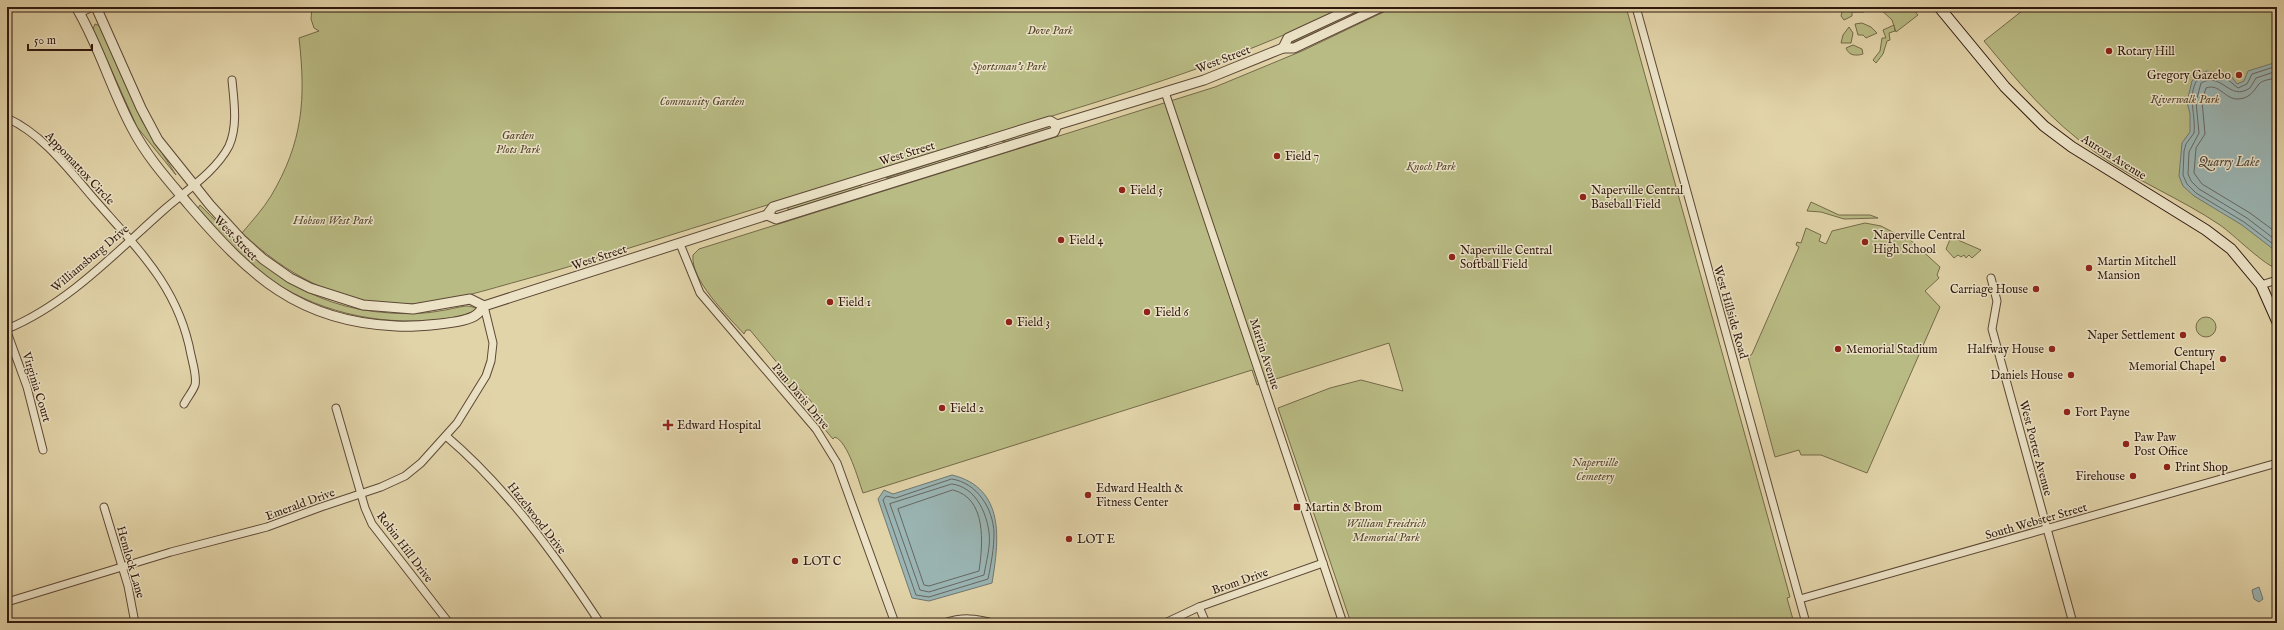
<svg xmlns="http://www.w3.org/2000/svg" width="2284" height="630" font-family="'IM FELL English',serif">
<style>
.green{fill:#b9bb84;stroke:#756a4a}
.water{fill:#9ab5b4;stroke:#707772}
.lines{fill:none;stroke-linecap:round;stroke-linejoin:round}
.shore{stroke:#666762;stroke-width:1}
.minor-casing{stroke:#5d4836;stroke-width:9}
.tertiary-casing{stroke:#5d4836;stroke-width:11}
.secondary-casing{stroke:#31190f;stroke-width:12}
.minor{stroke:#ece3c7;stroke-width:7}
.tertiary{stroke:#ece3c7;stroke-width:9}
.secondary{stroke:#ece3c7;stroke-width:10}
.poi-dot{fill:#8f2418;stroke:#ece3c7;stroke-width:1.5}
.labels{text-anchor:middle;stroke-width:3;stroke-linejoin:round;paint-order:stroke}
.park-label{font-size:12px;font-style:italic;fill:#5a4a32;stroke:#ece3c7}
.poi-label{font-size:12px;fill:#31190f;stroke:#ece3c7;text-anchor:start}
.street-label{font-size:12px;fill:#31190f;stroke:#ece3c7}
.water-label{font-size:13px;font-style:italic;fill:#504841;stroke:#ece3c7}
</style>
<rect width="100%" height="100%" fill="#e2d4a9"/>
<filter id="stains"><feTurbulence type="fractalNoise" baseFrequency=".005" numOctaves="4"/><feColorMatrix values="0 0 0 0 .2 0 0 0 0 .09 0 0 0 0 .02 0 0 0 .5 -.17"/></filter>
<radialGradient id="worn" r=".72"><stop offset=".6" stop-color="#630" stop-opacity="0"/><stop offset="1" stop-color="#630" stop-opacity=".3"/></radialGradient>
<g class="green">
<path d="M312,7H1344C1251,54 1151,85 1052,116C940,151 828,186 716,221C650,241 585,263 519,281C479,292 440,305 398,304C337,303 286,274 242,233C252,221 263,209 271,196C303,142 306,99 299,38L319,31L314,28L311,19Z"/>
<path d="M1364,7H1371L1290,44L1291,42Z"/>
<path d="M1394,7H1626L1790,597L1787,598L1794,623H1351L1278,408L1330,388L1361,380L1403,391L1389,343L1257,385L1252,370L863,493C858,479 848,442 835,437L833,439L815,418L816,407L801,390H796L795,393L777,372L779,365L750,330H746L744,334C728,316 690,280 693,255L699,249L1215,87L1302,51Z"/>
<path d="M1855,7H1865L1864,12H1852V16L1844,20L1841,16L1842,12Z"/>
<path d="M1878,7H1911L1918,15L1896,32L1892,20Z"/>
<path d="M2027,7H2277V268C2267,268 2232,233 2220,225C2180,198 2134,180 2095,152C2051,121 2018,82 1984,41Z"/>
<path d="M1862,23L1871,27L1877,33L1866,38L1863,35H1858L1855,24Z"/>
<path d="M95,24L100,26L142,121L176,175L137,127L93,29Z"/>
<path d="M1894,25L1895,31L1889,33L1890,40L1887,41L1883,54L1876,63L1873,60L1880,51L1882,38H1886L1883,30Z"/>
<path d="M1849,27L1853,33L1851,43H1841L1843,35Z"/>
<path d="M1853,45L1862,49L1863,54C1856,56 1849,56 1846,48Z"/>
<path d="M1051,124V129L1005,142L1002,141Z"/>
<path d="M984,146L988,147L894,178H886Z"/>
<path d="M860,185L862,187L788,210V207Z"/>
<path d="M1811,202L1839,215H1870L1878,218L1844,219L1821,212L1807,211Z"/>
<path d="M200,205C257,263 305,308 390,313C406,314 423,314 439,311C448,310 457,307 466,306C470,306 474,307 477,309C464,318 432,321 415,321C353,322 292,302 245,260C228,244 214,225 198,208Z"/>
<path d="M1865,223L1881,226L1906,239L1907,237L1940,267L1937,275L1939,278L1925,291L1940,307L1867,473L1821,455H1801L1799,450L1775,457L1748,357L1752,354L1799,247L1796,245L1797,242L1801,243L1806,228L1821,235L1819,241L1826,244L1832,231Z"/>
<path d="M1951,237L1981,250L1972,258L1969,255L1966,258L1964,255L1961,257L1958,255L1954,258L1946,249Z"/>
<circle cx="2206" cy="327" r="10"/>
</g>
<g class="water">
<path d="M2277,62V252L2242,225L2194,196L2183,186L2179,176L2182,143L2190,132V114L2187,102L2192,81L2198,74L2207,71L2231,76L2237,84L2244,81L2248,71Z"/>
<path d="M952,475C1006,488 999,541 992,583L929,601L912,598L878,499L884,490L893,494Z"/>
<path d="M2259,587L2263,599L2259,602L2254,599L2252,590Z"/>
</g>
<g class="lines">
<g class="shore">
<path d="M2277,66L2252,74L2247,84L2238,88L2227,79L2211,76L2197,80C2187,97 2196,114 2194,133L2186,144L2184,151L2183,175L2187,184L2196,193L2244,222L2277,247"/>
<path d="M2277,71L2256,78L2250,88C2229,102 2222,71 2201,83L2196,102L2199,133L2189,152L2188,174L2191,181L2199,189L2247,218L2277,241"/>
<path d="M2277,78C2272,79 2262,80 2259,84C2253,92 2249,99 2237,99C2225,99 2219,83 2206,88L2202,101L2205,134L2196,148L2194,173L2202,184L2250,213L2277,233"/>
<path d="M952,479C977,483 993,508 994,533C994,549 991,564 988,579L929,597L916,595L883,500L886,496L895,498Z"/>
<path d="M952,484C975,487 986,511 989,532C991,546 986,562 984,575L929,592L920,590L890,504Z"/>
<path d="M953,490C987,498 983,544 979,571L929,586L924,585L898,509Z"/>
</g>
<defs>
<g id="minor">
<path d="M1636,7L1806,623"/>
<path d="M80,13L92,7"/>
<path d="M1165,92L1343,623"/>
<path d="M7,118C44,135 69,170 95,200C138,249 179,288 191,355C193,364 197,377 195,385C193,391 187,398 184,404"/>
<path d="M680,244L700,293L816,429L837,463L895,623"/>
<path d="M1991,278L1997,301L1992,329L2073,623"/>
<path d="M2261,285L2277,280"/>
<path d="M7,329C68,304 117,251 166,208C187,190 216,171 229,146C238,126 234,102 232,80"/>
<path d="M7,332L27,387L43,450"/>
<path d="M336,408L365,508L372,524L449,623"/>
<path d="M446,436C507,488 556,556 600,623"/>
<path d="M104,507L128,586L135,623"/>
<path d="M1800,599L2277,463"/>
<path d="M7,602L171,552L267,527L321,507L381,487L405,476L421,463L457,423L486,376L491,361L493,343L484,306"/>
<path d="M1199,607L1206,623"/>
<path d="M944,623C962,617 976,618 993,623"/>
<path d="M1165,623L1199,607L1323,563"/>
</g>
<g id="tertiary">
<path d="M76,7C99,45 111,89 132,128C147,157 168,180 189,205C249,275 298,322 396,326C411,327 465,324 476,315C479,313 482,309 484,306L767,215L773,207L1050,121L1057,125"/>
<path d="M96,7L141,108L158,140L210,205L241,239L263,259L290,278L310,288L363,305L413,309L470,299L484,306"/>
<path d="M1283,48L1288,38L1355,7"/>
<path d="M767,215L776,219L1054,132L1057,125L1204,80L1283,48H1294L1381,7"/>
</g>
<path id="secondary" d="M1939,7L2005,87L2044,126L2072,147L2206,230L2231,249L2261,285L2277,321"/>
</defs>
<use href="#minor" class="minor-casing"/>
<use href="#tertiary" class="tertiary-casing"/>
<use href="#secondary" class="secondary-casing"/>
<use href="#minor" class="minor"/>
<use href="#tertiary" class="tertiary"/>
<use href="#secondary" class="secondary"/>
</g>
<g class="poi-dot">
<circle cx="2109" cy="51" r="4"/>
<circle cx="2239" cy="75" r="4"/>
<circle cx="1277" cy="156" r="4"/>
<circle cx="1122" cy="190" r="4"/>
<circle cx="1583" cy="197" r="4"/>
<circle cx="1061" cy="240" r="4"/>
<circle cx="1865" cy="242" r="4"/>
<circle cx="1452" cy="257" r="4"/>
<circle cx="2089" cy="268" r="4"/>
<circle cx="2036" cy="289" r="4"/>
<circle cx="830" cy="302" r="4"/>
<circle cx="1147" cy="312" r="4"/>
<circle cx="1009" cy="322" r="4"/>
<circle cx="2183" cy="335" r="4"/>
<circle cx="1838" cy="349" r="4"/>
<circle cx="2052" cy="349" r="4"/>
<circle cx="2223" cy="359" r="4"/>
<circle cx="2071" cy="375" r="4"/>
<circle cx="942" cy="408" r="4"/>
<circle cx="2067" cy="412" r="4"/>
<path d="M666 419h4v4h4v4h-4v4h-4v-4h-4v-4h4z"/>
<circle cx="2126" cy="444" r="4"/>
<circle cx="2167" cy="467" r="4"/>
<circle cx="2133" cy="476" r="4"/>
<circle cx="1088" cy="495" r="4"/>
<rect x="1293" y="503" width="8" height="8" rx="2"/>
<circle cx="1069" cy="539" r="4"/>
<circle cx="795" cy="561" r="4"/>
</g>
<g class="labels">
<g class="park-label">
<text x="1050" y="34">Dove Park</text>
<text x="1009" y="70">Sportsman's Park</text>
<text x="2185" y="103">Riverwalk Park</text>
<text x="702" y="105">Community Garden</text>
<text x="518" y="139">Garden<tspan x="518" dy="14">Plots Park</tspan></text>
<text x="1431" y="170">Knoch Park</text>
<text x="333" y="224">Hobson West Park</text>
<text x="1595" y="466">Naperville<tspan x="1595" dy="14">Cemetery</tspan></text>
<text x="1386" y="527">William Freidrich<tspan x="1386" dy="14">Memorial Park</tspan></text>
</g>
<g class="poi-label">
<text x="2117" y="55">Rotary Hill</text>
<text x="2231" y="79" text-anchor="end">Gregory Gazebo</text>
<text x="1285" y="160">Field 7</text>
<text x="1130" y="194">Field 5</text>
<text x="1591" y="194">Naperville Central<tspan x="1591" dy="14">Baseball Field</tspan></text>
<text x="1873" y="239">Naperville Central<tspan x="1873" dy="14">High School</tspan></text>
<text x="1069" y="244">Field 4</text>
<text x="1460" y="254">Naperville Central<tspan x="1460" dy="14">Softball Field</tspan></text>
<text x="2097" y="265">Martin Mitchell<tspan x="2097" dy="14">Mansion</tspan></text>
<text x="2028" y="293" text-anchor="end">Carriage House</text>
<text x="838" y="306">Field 1</text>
<text x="1155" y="316">Field 6</text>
<text x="1017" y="326">Field 3</text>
<text x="2175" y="339" text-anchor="end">Naper Settlement</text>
<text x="1846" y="353">Memorial Stadium</text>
<text x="2044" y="353" text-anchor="end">Halfway House</text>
<text x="2215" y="356" text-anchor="end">Century<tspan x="2215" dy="14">Memorial Chapel</tspan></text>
<text x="2063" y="379" text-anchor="end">Daniels House</text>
<text x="950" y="412">Field 2</text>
<text x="2075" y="416">Fort Payne</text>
<text x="677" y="429">Edward Hospital</text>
<text x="2134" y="441">Paw Paw<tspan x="2134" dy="14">Post Office</tspan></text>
<text x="2175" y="471">Print Shop</text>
<text x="2125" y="480" text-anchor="end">Firehouse</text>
<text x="1096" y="492">Edward Health &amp;<tspan x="1096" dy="14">Fitness Center</tspan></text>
<text x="1305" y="511">Martin &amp; Brom</text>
<text x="1077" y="543">LOT E</text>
<text x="803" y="565">LOT C</text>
</g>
<g class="street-label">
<text transform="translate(1223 59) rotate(-21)" y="4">West Street</text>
<text transform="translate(907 153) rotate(-17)" y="4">West Street</text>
<text transform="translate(2114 157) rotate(32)" y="4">Aurora Avenue</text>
<text transform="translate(80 168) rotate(47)" y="4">Appomattox Circle</text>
<text transform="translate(236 238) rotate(46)" y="4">West Street</text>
<text transform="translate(599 257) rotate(-18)" y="4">West Street</text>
<text transform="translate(90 258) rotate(-40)" y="4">Williamsburg Drive</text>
<text transform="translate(1731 312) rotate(74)" y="4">West Hillside Road</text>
<text transform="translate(1265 354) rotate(72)" y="4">Martin Avenue</text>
<text transform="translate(37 387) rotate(73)" y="4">Virginia Court</text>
<text transform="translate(801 396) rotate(50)" y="4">Pam Davis Drive</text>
<text transform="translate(2036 448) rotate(75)" y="4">West Porter Avenue</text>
<text transform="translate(300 504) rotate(-20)" y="4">Emerald Drive</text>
<text transform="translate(537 518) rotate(52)" y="4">Hazelwood Drive</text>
<text transform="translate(2036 521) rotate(-16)" y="4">South Webster Street</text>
<text transform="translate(405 547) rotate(53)" y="4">Robin Hill Drive</text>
<text transform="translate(131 562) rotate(74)" y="4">Hemlock Lane</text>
<text transform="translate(1240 581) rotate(-19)" y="4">Brom Drive</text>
</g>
<g class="water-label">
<text x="2229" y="166">Quarry Lake</text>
</g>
</g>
<rect width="2284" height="630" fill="none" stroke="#e2d4a9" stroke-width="24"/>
<rect x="8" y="8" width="2268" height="614" fill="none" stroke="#31190f" stroke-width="2"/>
<rect x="12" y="12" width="2260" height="606" fill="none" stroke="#31190f"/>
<path d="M28 44v6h64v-6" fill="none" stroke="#31190f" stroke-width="2"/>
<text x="34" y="44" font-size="12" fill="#31190f" stroke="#ece3c7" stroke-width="3" paint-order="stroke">50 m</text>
<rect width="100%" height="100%" filter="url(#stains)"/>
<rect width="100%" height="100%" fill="url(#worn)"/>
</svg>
